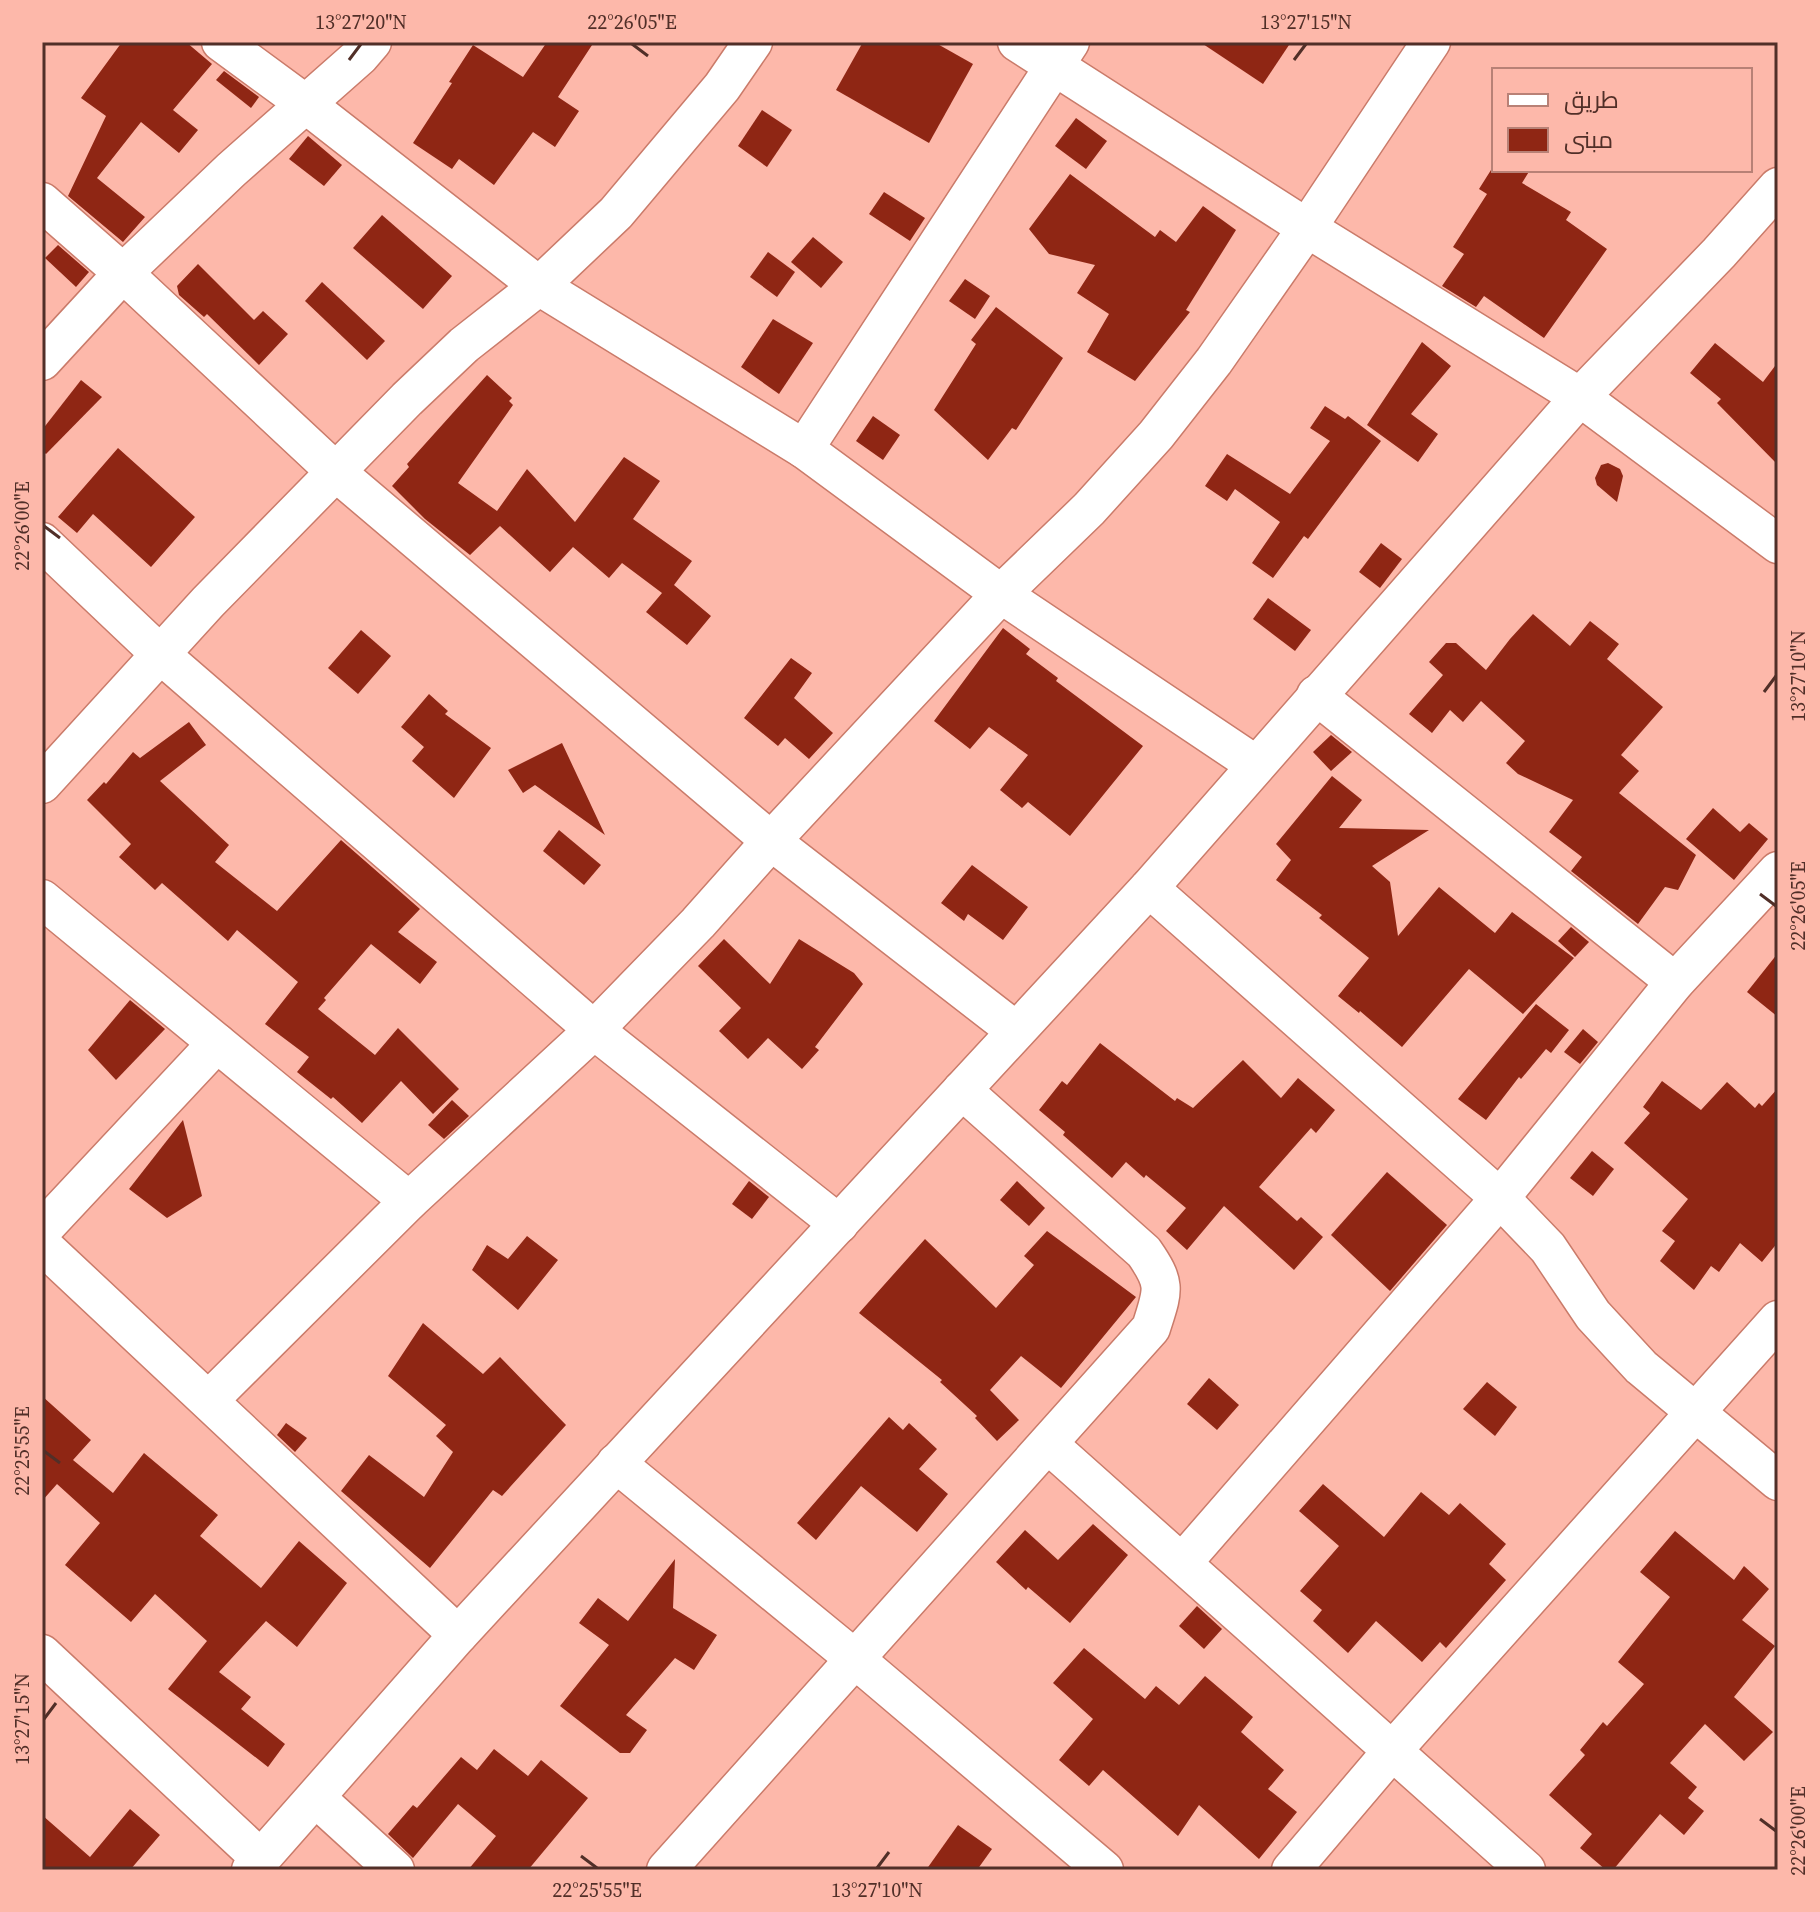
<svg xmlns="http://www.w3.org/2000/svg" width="1820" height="1912" font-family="'Source Serif 4',Cairo,serif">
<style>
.building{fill:#8f2614}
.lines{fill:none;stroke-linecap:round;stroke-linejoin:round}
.street-casing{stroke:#ca7b6a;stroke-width:41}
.street{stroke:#fff;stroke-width:38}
.ticks{fill:none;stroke:#512f28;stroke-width:3}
.neatline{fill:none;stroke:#512f28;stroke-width:3}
.ticks-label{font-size:20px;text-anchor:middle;fill:#512f28}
</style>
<rect width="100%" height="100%" fill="#fdb8aa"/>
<g class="building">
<path d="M122,42H186L212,64L173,110L198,130L179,153L141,122L97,178L145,217L123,242L68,196L106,116L81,98Z"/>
<path d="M547,42H594L558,97L579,111L555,147L533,132L494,185L459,159L452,169L413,143L452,83L449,82L473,45L523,77Z"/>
<path d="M863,42H934L973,64L929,143L836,90Z"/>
<path d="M1200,42H1291L1263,84Z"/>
<path d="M224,71L259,97L251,108L216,80Z"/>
<path d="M762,110L792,130L767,167L738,146Z"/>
<path d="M1076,118L1107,141L1086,169L1055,146Z"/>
<path d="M308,136L342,165L324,186L289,159Z"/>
<path d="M1491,170H1530L1522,183L1571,212L1566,220L1607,249L1544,338L1484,296L1476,307L1442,286L1464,254L1453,247L1487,194L1479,189Z"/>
<path d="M1070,174L1155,237L1160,230L1176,242L1203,206L1236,230L1186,310L1190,312L1135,381L1087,352L1109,314L1077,293L1095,265L1049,254L1029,229Z"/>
<path d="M884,192L925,218L910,241L869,214Z"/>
<path d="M382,215L452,276L423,309L353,248Z"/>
<path d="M813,237L843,262L821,288L791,262Z"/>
<path d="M58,245L89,272L76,287L45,258Z"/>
<path d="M768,252L795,272L777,297L750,277Z"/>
<path d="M198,264L254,320L263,311L288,334L259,365L207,314L204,317L179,295L177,286Z"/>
<path d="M965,279L990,296L975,319L949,301Z"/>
<path d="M322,282L385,341L367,360L305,301Z"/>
<path d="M996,307L1063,358L1016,430L1012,428L988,460L934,410L976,344L971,340Z"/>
<path d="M773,319L813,343L779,394L741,367Z"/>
<path d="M1422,342L1451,366L1411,414L1438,434L1418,462L1367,425Z"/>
<path d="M1715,343L1763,382L1778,362V465L1717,403L1721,399L1690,373Z"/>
<path d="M487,375L512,398L509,401L513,405L458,483L497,511L527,469L575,522L624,457L660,481L633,519L692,561L674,585L711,616L687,645L646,612L662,593L622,563L609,578L573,547L550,572L500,526L470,555L425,519L392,486L409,467L407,464Z"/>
<path d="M81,380L102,397L46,454L42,451V430Z"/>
<path d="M1325,406L1345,419L1348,416L1381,441L1308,539L1304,536L1273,578L1252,563L1280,522L1235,489L1227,501L1205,486L1227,454L1290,494L1330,441L1310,428Z"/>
<path d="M873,416L900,435L883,460L856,441Z"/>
<path d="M118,448L195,517L151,567L93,514L77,533L58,517Z"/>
<path d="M1608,463L1620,469L1623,476L1617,502L1597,485L1595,478L1601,465Z"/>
<path d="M1381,543L1402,559L1380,588L1359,572Z"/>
<path d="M1268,598L1311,630L1295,651L1253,619Z"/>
<path d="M1533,614L1570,646L1590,621L1619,644L1607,659L1663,707L1621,755L1639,771L1619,793L1696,855L1678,890L1665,887L1638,924L1571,871L1582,857L1549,832L1573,800L1518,774L1506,763L1525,741L1481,701L1463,722L1450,710L1432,733L1409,714L1443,675L1429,662L1446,643H1456L1486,670L1510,639Z"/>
<path d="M1003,628L1030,649L1026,654L1058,678L1056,681L1143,746L1070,836L1028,802L1022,808L1000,790L1028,755L989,727L970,749L934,721Z"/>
<path d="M361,630L391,656L358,694L328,668Z"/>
<path d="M791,658L812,673L794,698L833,733L809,759L785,738L778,746L744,718Z"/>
<path d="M429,694L448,711L445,714L491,748L454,798L412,761L424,747L401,727Z"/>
<path d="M189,722L206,745L160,781L229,845L215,862L277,911L341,840L420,909L398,932L437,962L420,984L371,944L324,998L326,1000L318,1009L375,1055L398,1028L459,1089L433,1114L401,1081L362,1123L333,1097L331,1099L297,1072L309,1057L265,1024L298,982L237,930L228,941L162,883L155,890L119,857L131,844L87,800L104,782L106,784L133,752L140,758Z"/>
<path d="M1331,735L1352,752L1331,771L1313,752Z"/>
<path d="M562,743L605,835L535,785L523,793L508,770Z"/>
<path d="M1332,776L1362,800L1339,828L1429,830L1372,866L1390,882L1398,936L1439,887L1495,933L1512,912L1574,958L1523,1014L1469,969L1402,1047L1360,1011L1359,1013L1338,996L1369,958L1319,918L1322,915L1276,880L1291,860L1276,844Z"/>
<path d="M1713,808L1740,832L1749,823L1768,839L1734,880L1686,839Z"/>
<path d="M559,830L601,865L584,885L543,851Z"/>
<path d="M972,865L1028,907L1003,940L968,914L964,921L941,903Z"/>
<path d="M1571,927L1589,942L1575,957L1558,941Z"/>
<path d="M724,939L770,984L799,939L854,973L863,984L815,1047L819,1050L802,1069L768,1038L748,1059L719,1031L741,1008L698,966Z"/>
<path d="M1778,953V1017L1747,992Z"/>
<path d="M130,1000L165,1029L116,1080L88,1050Z"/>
<path d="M1536,1004L1569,1030L1551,1053L1546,1049L1521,1079L1519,1077L1486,1120L1458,1099Z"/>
<path d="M1583,1029L1598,1042L1580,1064L1564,1052Z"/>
<path d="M1100,1043L1175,1101L1177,1098L1193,1108L1243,1060L1281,1098L1298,1078L1335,1110L1316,1133L1311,1128L1259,1187L1297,1221L1301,1217L1323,1237L1294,1270L1224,1206L1187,1250L1166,1231L1186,1208L1146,1175L1144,1178L1126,1162L1112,1178L1063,1135L1065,1132L1039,1110L1062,1081L1067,1085Z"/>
<path d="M1662,1081L1701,1110L1727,1082L1755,1108L1759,1103L1762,1106L1778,1088V1242L1762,1262L1740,1243L1719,1272L1711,1266L1694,1290L1660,1261L1675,1241L1662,1231L1688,1199L1624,1143L1650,1113L1643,1107Z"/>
<path d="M452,1100L469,1116L444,1139L428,1125Z"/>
<path d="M183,1120L202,1196L167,1218L129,1189Z"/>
<path d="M1592,1151L1614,1169L1593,1196L1570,1178Z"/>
<path d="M1387,1172L1447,1225L1390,1291L1331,1235Z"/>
<path d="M749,1181L769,1197L752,1219L732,1204Z"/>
<path d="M1017,1181L1045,1208L1029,1226L1000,1200Z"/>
<path d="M1047,1231L1136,1297L1061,1388L1021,1356L990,1390L1019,1420L997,1441L975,1418L977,1416L940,1382L942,1380L859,1313L925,1239L996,1308L1034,1265L1024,1256Z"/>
<path d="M527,1236L558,1260L518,1310L472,1270L487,1245L508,1259Z"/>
<path d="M423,1323L483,1374L500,1357L566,1425L502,1496L493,1490L430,1568L341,1491L369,1455L424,1497L453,1452L436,1436L446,1425L388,1376Z"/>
<path d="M1209,1378L1239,1405L1217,1430L1187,1404Z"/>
<path d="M1487,1382L1517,1407L1495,1436L1463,1409Z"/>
<path d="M42,1396L91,1440L73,1460L113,1493L144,1453L218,1515L200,1536L261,1588L299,1541L347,1583L297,1647L266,1621L219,1672L251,1697L241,1709L285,1744L268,1767L168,1689L207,1641L155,1594L131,1622L65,1565L100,1523L57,1484L42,1501Z"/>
<path d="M889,1417L903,1430L909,1423L937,1449L919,1469L948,1494L917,1532L861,1486L816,1540L797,1523Z"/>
<path d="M286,1423L307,1438L295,1452L277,1435Z"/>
<path d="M1323,1484L1384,1537L1421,1492L1449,1515L1460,1503L1506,1544L1489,1564L1506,1580L1446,1648L1440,1642L1422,1662L1376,1621L1348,1653L1313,1621L1322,1610L1300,1591L1339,1546L1299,1511Z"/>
<path d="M1093,1524L1128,1555L1070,1623L1028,1587L1026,1590L996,1562L1025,1530L1058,1560Z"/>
<path d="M1675,1531L1734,1580L1744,1566L1769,1589L1742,1620L1775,1646L1734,1697L1773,1732L1744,1761L1705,1724L1670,1763L1697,1787L1688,1798L1704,1811L1684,1835L1660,1814L1613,1870H1606L1580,1848L1592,1834L1549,1795L1585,1755L1580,1750L1603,1722L1607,1726L1644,1684L1618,1662L1670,1597L1640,1572Z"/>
<path d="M675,1559L673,1608L717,1635L694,1670L675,1658L626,1715L647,1730L630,1753H620L560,1706L609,1645L579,1623L598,1598L628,1621Z"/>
<path d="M1197,1606L1222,1629L1204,1649L1179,1626Z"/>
<path d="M1084,1648L1145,1699L1156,1686L1179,1705L1205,1676L1253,1717L1241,1732L1284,1770L1268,1789L1297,1812L1259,1859L1199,1805L1178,1836L1103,1770L1089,1786L1059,1760L1093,1719L1053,1683Z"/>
<path d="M494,1749L528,1776L541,1760L588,1798L528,1870H468L496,1836L458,1804L413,1858L388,1834L413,1805L417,1808L461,1757L477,1770Z"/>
<path d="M130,1809L160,1835L130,1870H42V1815L90,1857Z"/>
<path d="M958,1825L992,1849L977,1870H926Z"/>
</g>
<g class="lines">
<defs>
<g id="street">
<path d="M221,42L307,105L539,286L804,449L1001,594L1256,765"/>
<path d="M1017,42L1307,228L1580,397L1778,544"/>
<path d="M42,202L123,273L336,472L771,841L1016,1031"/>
<path d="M42,361L123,273L231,170L360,56L372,42"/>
<path d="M804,449L1070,42"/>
<path d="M42,542L160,654L594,1030L839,1224"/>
<path d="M1316,695L1675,982"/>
<path d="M42,784L208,602L407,399L464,345L539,286L616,213L722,87L753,42"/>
<path d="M1149,888L1500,1198L1548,1248L1593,1315L1641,1367L1778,1481"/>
<path d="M42,899L409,1201"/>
<path d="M42,1230L217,1043"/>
<path d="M42,1245L458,1635"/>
<path d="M209,1400L409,1201L594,1030L698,923L771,841L1001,594L1089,509L1156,435L1214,361L1307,228L1431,42"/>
<path d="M1048,1444L1526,1870"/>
<path d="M616,1463L855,1659L1104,1870"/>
<path d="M1183,1562L1500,1198L1675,982L1778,871"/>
<path d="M42,1654L261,1859"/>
<path d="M316,1798L395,1870"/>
<path d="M251,1870L458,1635L1149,888L1580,397L1719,253L1778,187"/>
<path d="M666,1870L1151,1328C1163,1290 1167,1285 1144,1252L962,1090"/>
<path d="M1291,1870L1392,1751L1778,1320"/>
</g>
</defs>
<use href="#street" class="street-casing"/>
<use href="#street" class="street"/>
</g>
<path class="ticks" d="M632,44L648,56M349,60L361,44M1294,60L1306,44M44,526L60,538M1764,692L1776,676M1760,894L1776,906M44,1451L60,1463M44,1719L56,1703M1760,1819L1776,1831M581,1856L597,1868M877,1868L889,1852"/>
<rect width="1820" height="1912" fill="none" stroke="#fdb8aa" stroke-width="88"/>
<rect x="1492" y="68" width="260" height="104" fill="#fdb8aa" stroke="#b88176" stroke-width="2"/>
<rect x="1508" y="94" width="40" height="12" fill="#ffffff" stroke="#b88176" stroke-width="2"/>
<text x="1564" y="108" font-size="24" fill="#512f28">طريق</text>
<rect x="1508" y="128" width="40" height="24" fill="#8f2614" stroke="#b88176" stroke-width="2"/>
<text x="1564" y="148" font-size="24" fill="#512f28">مبنى</text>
<rect x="44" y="44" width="1732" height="1824" class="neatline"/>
<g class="ticks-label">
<text x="361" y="29">13°27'20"N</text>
<text x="632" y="29">22°26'05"E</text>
<text x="1306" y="29">13°27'15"N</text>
<text transform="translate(22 526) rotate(-90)" y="7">22°26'00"E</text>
<text transform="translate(1798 676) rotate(-90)" y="7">13°27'10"N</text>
<text transform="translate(1798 906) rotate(-90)" y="7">22°26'05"E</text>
<text transform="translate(22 1451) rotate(-90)" y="7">22°25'55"E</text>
<text transform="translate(22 1719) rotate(-90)" y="7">13°27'15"N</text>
<text transform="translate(1798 1831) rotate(-90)" y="7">22°26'00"E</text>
<text x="597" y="1897">22°25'55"E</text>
<text x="877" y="1897">13°27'10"N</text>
</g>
</svg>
